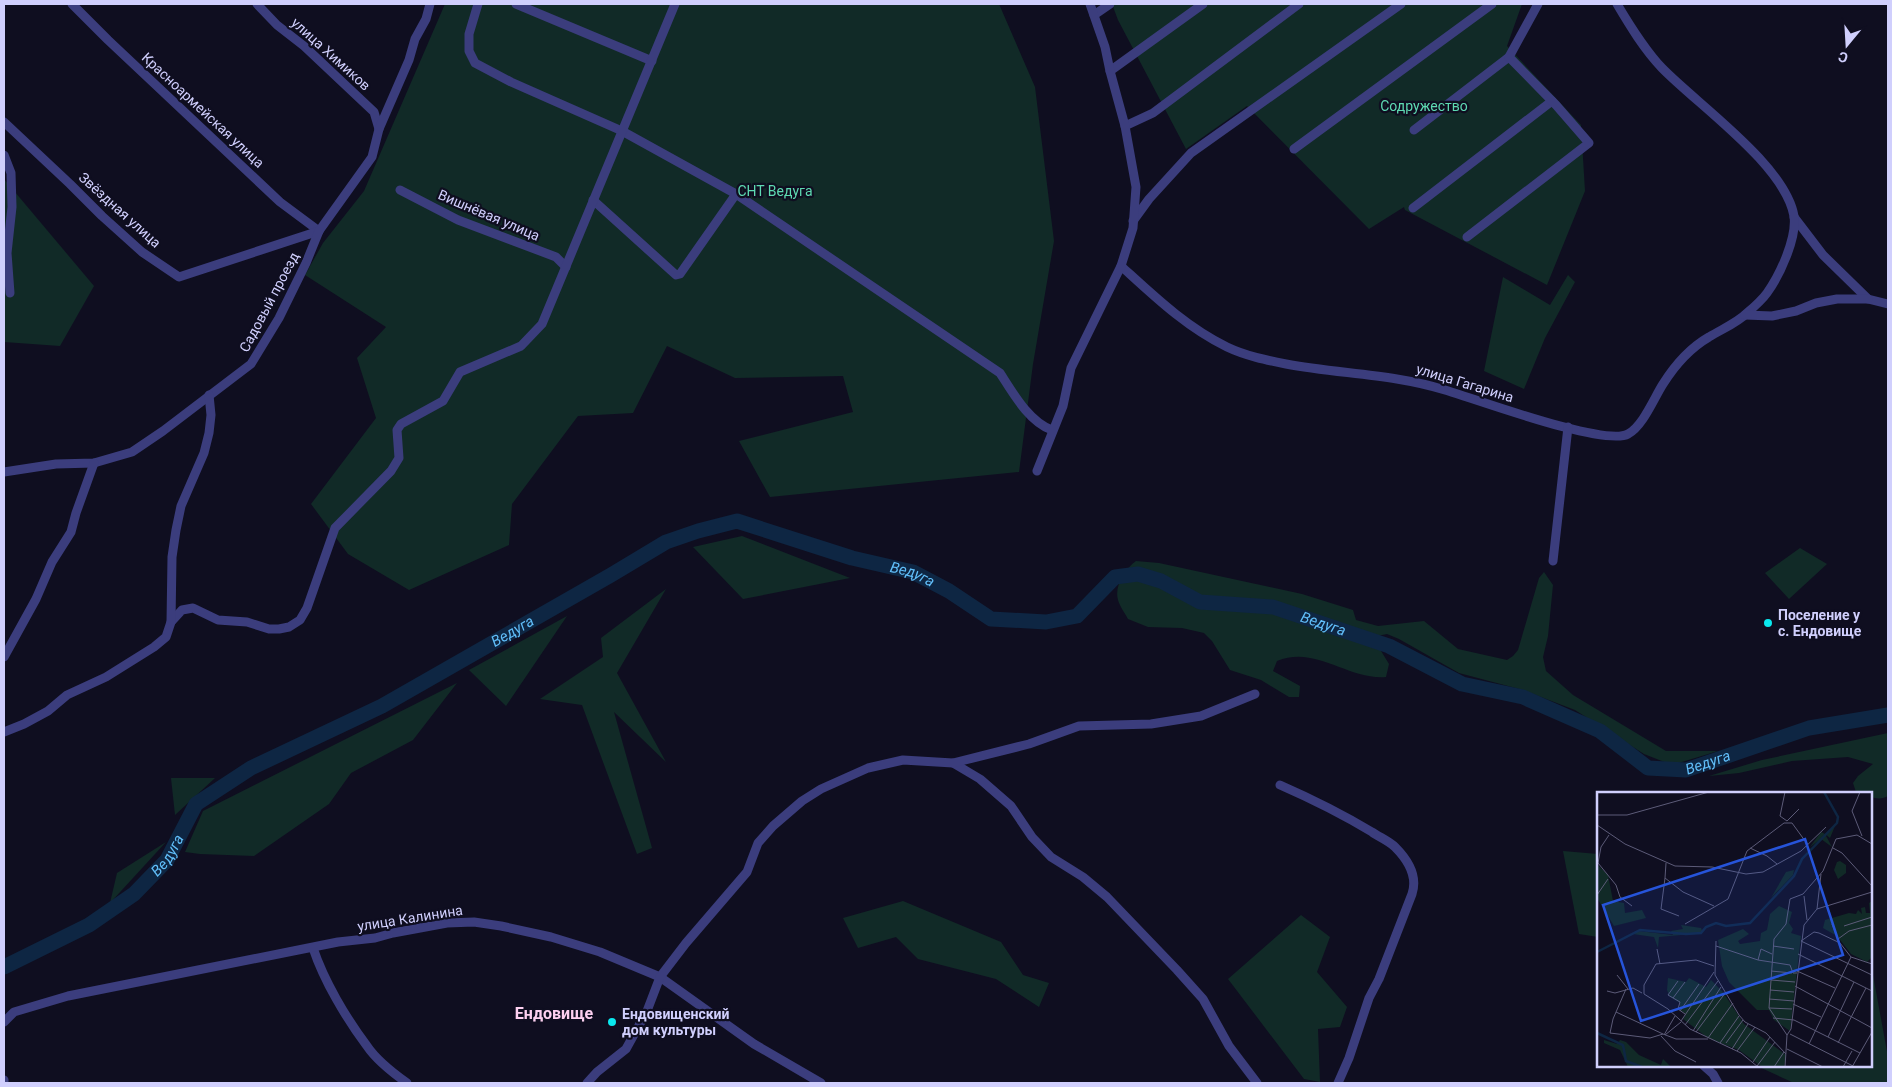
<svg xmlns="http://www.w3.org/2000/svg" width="1892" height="1087" font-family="Roboto,sans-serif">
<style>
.green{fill:#112a27}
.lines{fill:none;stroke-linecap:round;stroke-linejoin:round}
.river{stroke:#0e2643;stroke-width:15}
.minor{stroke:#3b3d7d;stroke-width:9}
.poi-dot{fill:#0ae8ee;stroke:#0f0e20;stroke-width:2}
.labels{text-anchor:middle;stroke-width:4.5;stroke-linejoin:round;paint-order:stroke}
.street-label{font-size:14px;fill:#d0cffd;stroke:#0f0e20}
.park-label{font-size:14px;fill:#5edab2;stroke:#0f0e20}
.poi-label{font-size:14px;font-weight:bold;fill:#d0cffd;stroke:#0f0e20;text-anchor:start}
.water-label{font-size:15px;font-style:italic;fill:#61bef9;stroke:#0f0e20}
.quarter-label{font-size:16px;font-weight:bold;fill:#fdd0f0;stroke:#0f0e20}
.inset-river{fill:none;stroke:#0e2643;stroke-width:2.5}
.inset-road{fill:none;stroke:#5c5b78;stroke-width:1}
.view{fill:#2654da;fill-opacity:0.15;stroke:#2654da;stroke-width:2.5}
.inset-edge{fill:none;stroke:#d0cffd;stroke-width:2.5}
</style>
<rect width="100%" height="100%" fill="#0f0e20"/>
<g class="green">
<path d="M445,4H999L1035,87L1054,241L1033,364L1019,472L770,497L739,441L853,412L843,376L735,378L667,346L633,413L578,416L512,504L509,545L409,590L348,554L311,504L376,418L357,358L386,327L305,275L323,243L364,191Z"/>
<path d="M1112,4H1522L1507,46L1581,125L1585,191L1547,285L1405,210L1404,207L1369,229L1247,106L1186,149L1118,20Z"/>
<path d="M4,179L94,286L60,346L4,342Z"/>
<path d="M1568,275L1575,282L1545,338L1524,389L1484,371L1503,277L1550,305Z"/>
<path d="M742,536L850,578L743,599L693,547Z"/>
<path d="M1800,548L1827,564L1789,599L1765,573Z"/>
<path d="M1136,561L1159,563L1302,594L1353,610L1356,620L1378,626L1424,621L1458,649L1507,660L1513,656L1518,650L1539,578L1544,572L1553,585L1548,636L1543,657L1546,671L1573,695L1666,751H1718L1672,765L1644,754L1575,710L1523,690L1459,673L1399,639L1387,634L1377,636L1378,646L1389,664L1386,677C1347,680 1316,645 1277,661L1273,671L1300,686L1299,697H1289L1261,680L1230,670L1212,641L1204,633L1182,628L1148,627L1128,619C1125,613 1120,607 1118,600C1114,586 1125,569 1136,561Z"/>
<path d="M666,589L617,673L666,762L614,712L652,848L637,854L582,705L540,699L603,657L601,638Z"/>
<path d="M567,616L506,706L469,670Z"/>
<path d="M457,683L413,740L351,773L329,804L254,856L200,854L185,852L203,811Z"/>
<path d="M1888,733V796C1883,799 1877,799 1871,797V793L1856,792L1853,783L1858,776L1873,764L1848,757L1792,761L1739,773L1709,776L1762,760Z"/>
<path d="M171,778H215L175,815Z"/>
<path d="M166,842L110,903L117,873Z"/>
<path d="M1563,851L1598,854V937L1579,934Z"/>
<path d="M903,901L1001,942L1023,975L1049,983L1039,1007L996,979L918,959L896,937L858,948L843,918Z"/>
<path d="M1301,915L1330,937L1317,972L1347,1007L1340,1027L1318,1029L1320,1082L1304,1079L1228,979Z"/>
<path d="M1871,964L1888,1057V1083H1794L1757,1066H1871Z"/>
</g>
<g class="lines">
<path class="river" id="s1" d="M4,967L89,925L134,894L167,860L196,804L251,768L382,706L611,575L666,542L698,531L737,521L852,558L913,572L949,591L991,619L1046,622L1077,616L1115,577L1138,574L1161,581L1200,602L1273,607L1389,646L1462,684L1523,697L1600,731L1648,768L1686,770L1809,728L1888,715"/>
<g class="minor">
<path d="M72,4L108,40L280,202L319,231"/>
<path d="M257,4L277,25L304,46L374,112L379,129"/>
<path d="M478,4L469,34V51L475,63L511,82L622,131L736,194"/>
<path d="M516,4L652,61"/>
<path d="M1094,15L1110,4"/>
<path d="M1110,71L1203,4"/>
<path d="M4,122L70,184L102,216L142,252L179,277L319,231"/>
<path d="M1125,126L1153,113L1299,4"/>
<path d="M1414,130L1509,57"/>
<path d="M1294,149L1492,4"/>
<path d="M4,155L11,173L12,207L7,253L10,293"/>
<path d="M400,190L458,220L556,257L566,267"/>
<path d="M593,200L676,275L680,274L736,194L1000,373C1013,393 1029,422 1052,430"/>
<path d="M1413,208L1552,101"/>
<path d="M1794,217L1823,255L1868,299L1888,304"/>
<path d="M1133,221L1149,199L1191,153L1401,4"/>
<path d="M1467,237L1589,143L1556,105L1509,57L1538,4"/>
<path d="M1121,266C1154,296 1186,327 1227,347C1246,356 1266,360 1286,364C1339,374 1394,374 1445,390C1476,399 1605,447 1628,434C1643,426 1654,398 1663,384C1675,365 1690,348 1709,337C1722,329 1737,323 1747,313C1754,307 1762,300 1767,293C1780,275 1797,238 1794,216C1785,165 1698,105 1662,68C1644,49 1630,26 1617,4"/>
<path d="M1745,315L1772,316L1796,311L1816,303L1837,299H1868"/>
<path d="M1037,471L1063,406L1071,368L1121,266L1133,228L1136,187L1125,126L1110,71L1105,47L1090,4"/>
<path d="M4,472L56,464L94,463L132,452L163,431L251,364L279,318L306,263L319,231L372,157L379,129L409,60L415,39L426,19L430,4"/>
<path d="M1553,561L1568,427"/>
<path d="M171,622L182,610L193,608L218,620L247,622L269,629H279L289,627L300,620L307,608L335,528L391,471L399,458L397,430L401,424L443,401L460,372L521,346L542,324L675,4"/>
<path d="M4,657L36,599L52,562L71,532L76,513L94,463"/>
<path d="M4,732L24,724L48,711L67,695L106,677L154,647L166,637L171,622L172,557L176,530L181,506L204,453L209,433L211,415L209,395"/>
<path d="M953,763L980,779L1011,806L1032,837L1051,857L1083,877L1107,897L1177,970L1203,999L1229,1046L1257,1083"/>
<path d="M1280,785C1312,799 1342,814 1372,832C1379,837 1389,841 1395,847C1407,859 1418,876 1412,894L1379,979L1369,998L1349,1058L1338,1083"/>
<path d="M313,948C324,981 346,1018 367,1046C377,1061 393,1073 407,1083"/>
<path d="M4,1022L14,1012L68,996L338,942L375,938L393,933L447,923L474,922L501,926L551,937L600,952L660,977L754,1044L821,1083"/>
<path d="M1704,1066L1713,1074L1718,1083"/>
<path d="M4,1080V1083"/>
<path d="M587,1083L597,1072L626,1049L647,1011L660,977L686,943L747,872L758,843L773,826L802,801L821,789L868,768L903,760L953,763L1029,744L1079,726L1151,724L1201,716L1255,694"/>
</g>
</g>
<g class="poi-dot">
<circle cx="1768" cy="623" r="5"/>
<circle cx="612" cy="1022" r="5"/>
</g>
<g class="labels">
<g class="street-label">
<text transform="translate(331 54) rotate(42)" y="5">улица Химиков</text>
<text transform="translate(203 110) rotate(43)" y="5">Красноармейская улица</text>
<text transform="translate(120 210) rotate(42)" y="5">Звёздная улица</text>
<text transform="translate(489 215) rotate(23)" y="5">Вишнёвая улица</text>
<text transform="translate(269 302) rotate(-62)" y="5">Садовый проезд</text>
<text transform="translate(1465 383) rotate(17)" y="5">улица Гагарина</text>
<text transform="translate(410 918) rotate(-9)" y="5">улица Калинина</text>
</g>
<g class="park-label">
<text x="1424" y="111">Содружество</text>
<text x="775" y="196">СНТ Ведуга</text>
</g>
<g class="poi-label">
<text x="1778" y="620">Поселение у<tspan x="1778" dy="16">с. Ендовище</tspan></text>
<text x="622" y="1019">Ендовищенский<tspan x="622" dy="16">дом культуры</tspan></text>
</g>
<g class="water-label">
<text dy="5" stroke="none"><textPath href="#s1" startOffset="1056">Ведуга</textPath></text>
<text dy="5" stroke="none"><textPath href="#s1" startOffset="1506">Ведуга</textPath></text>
<text dy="5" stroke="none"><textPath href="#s1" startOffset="621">Ведуга</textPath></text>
<text dy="5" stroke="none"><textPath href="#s1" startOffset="1926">Ведуга</textPath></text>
<text dy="5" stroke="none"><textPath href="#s1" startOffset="201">Ведуга</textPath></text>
</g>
<g class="quarter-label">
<text x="554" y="1019">Ендовище</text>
</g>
</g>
<g transform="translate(1597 792)">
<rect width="275" height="275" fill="#0f0e20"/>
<path d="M238,34L233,46L228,42L235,55L224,47L213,55L224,40L228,42ZM243,69L249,73V81L241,87L237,78L240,70ZM0,72L11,83L16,109L27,111L28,121L45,118L49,126L17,134L0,106ZM197,78L196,83L174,106L189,80ZM275,109V165L270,170L254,162L240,144L226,136L228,128L252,121L259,122L261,118L265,122L264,116L268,115L269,121H273L272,111ZM182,114L195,120L192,131L196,137L194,141L204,144L193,239L177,228L172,218H160L132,190L125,174L121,148L146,137L152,142L141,149L143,152L163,149L164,141L170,138L173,122ZM84,133L104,136L106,141L62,145L61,156L57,145L36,142L41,139L76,143L74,139L86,137ZM71,186L89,190L92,186L109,195L114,188L126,200L147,232L189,263L187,275H165L142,258L111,246L86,227L89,222L83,218V211L73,205L70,198ZM7,248L20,252L23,248L29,250L42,263L64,273L66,267L74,275H31L23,258L7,251Z" fill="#112a27"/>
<path class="inset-river" d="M0,160L43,138L89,142L104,141L109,135L119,131L129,134L153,131L197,84L205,67L240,31L241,25L227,0M0,241L26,253L29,269L45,275"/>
<path class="inset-road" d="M188,0L183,24L190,29L202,17M263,0L255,19L265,44M0,23H30L112,0M0,33L28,52L78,74L115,75L149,82L166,80L204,59L229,35M12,43L4,55L1,71L19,93L23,105L35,114M153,56L170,64L180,72M236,56L245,61L275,94M69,71L68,86L86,100L117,114M68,86L64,117L82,124M206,102L226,79L239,47L260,43L275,52M0,103L11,87M207,104L210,128M220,117L224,82M88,132L131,107L150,59L187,31H195L211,53M235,132L241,147M247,134L275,125M241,147L252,139L275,133M119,149L118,183L142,223L148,230L169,241L189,262M204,149L217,140L222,141L243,151L254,165L275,172M204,149L275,183M119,154L161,168L164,157L175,162M176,154L197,157M60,157L63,172M201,162L275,199M161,168L193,173L196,181H200M117,174L99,168L59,172L47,193V202L71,217L93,237L144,261L161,275M174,179L195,181M200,179L238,196M20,183L31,197M174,188L198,190M81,189L71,203L83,210L81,217L88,222M198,194L275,236M173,198L197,200M10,199L18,201L36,196L45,201M76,206L88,190M172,207L197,209M196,212L224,225M172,216L195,217M83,219L102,192M19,220L66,242L53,246L13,241L16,227L29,197M176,226L197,228L263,261M84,229L117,180M88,233L121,189M96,239L124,195M99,240L129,200M66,242L79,247H111M193,242L256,274M67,243L78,224M68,243L84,230M190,243L194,237L207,133L220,117L275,100M64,244L78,259L99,270M231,245L257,190M111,246L136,211M123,251L142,224M129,251L146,228M241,251L269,196M212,252L254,165M135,257L151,232M190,257L226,275M140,259L158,235M156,270L173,245M160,274L178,250M177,275L187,260M188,275L190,243L172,216L177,147L189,132L193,107L206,102M246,275L255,259M255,275L275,240"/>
<path class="view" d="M208,47L246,163L44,229L6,113Z"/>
<rect width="275" height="275" class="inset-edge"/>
</g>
<rect width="1892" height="1087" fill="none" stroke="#d0cffd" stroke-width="10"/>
<g transform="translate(1847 45) rotate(198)" stroke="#0f0e20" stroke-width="4" paint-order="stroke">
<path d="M0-4L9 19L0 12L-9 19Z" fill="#d0cffd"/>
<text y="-8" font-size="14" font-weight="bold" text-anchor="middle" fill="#d0cffd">С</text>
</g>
</svg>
